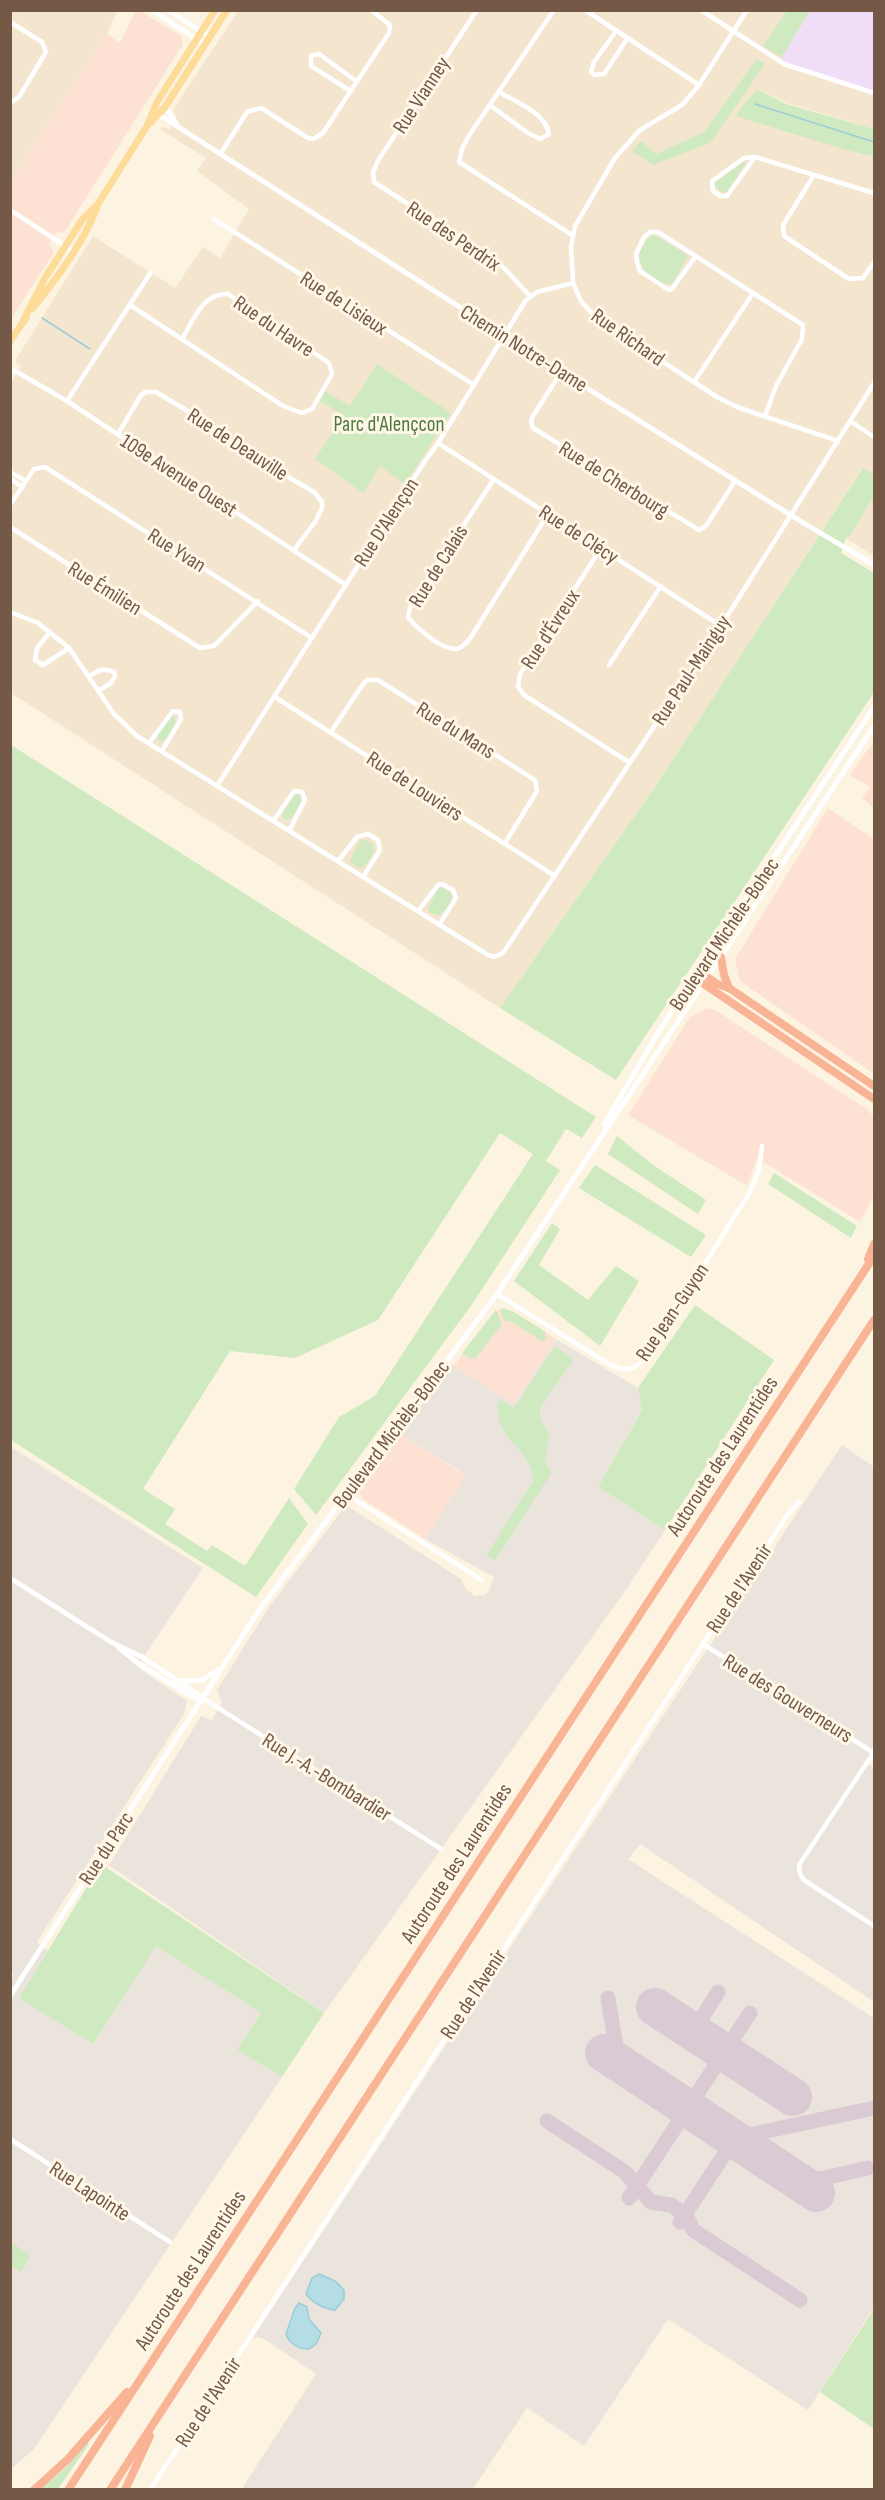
<svg xmlns="http://www.w3.org/2000/svg" width="885" height="2500" font-family="'Sofia Sans Condensed',sans-serif">
<style>
.residential{fill:#f4e5cf}
.commercial{fill:#fde2d4}
.industrial{fill:#ebe4dd}
.education{fill:#f0def9}
.green{fill:#cfeac0}
.water{fill:#b5dde6;stroke:#9bccd8;stroke-width:1.5}
.lines{fill:none;stroke-linecap:round;stroke-linejoin:round}
.stream{stroke:#9bccd8;stroke-width:1.5}
.taxiway{stroke:#dacad4;stroke-width:15}
.runway{stroke:#dacad4;stroke-width:38}
.minor{stroke:#fff;stroke-width:4.5}
.tertiary{stroke:#fff;stroke-width:5}
.primary{stroke:#fddb98;stroke-width:7}
.motorway{stroke:#f9b496;stroke-width:8}
.labels{text-anchor:middle;stroke-width:6;stroke-linejoin:round;paint-order:stroke}
.street-label{font-size:21px;fill:#745947;stroke:#fff7e8}
.park-label{font-size:21px;fill:#4e7a3f;stroke:#fff7e8}
</style>
<rect width="100%" height="100%" fill="#fdf3e1"/>
<g class="residential">
<path d="M11,11H117L107,34L11,183Z"/>
<path d="M238,11H874V129L787,103L759,89L741,105L737,115L874,157V475L862,469L655,787L500,1008L11,693L10,379L13,380L21,366L15,361L93,236L175,288L203,247L220,258L249,209L197,171L206,158L161,130L162,127L170,129L176,116L173,110Z"/>
<path d="M871,501L874,503V556L846,538L850,536Z"/>
</g>
<g class="commercial">
<path d="M135,11H140L182,36L183,44L64,233L57,232L49,244L54,252L11,319V183L107,34L120,43Z"/>
<path d="M874,741V808L862,798L870,787L850,775Z"/>
<path d="M828,808L874,839V1074L740,981L735,959Z"/>
<path d="M707,1008L715,1010L868,1110L874,1117V1196L860,1222L757,1158L747,1186L628,1115L690,1017Z"/>
<path d="M504,1308L556,1339L514,1404L452,1365L456,1363L495,1311Z"/>
<path d="M397,1432L466,1476L425,1539L363,1499L359,1492L363,1478Z"/>
</g>
<g class="industrial">
<path d="M556,1339L638,1388L642,1409L598,1487L665,1530L628,1587L324,2013L109,1865L201,1716L212,1720L222,1702L217,1690L269,1607L346,1505L461,1579L466,1589L475,1596L484,1595L489,1591L494,1577L425,1539L466,1475L400,1434L452,1365L514,1404Z"/>
<path d="M842,1445L874,1467V1753L868,1764L874,1768V2002L640,1844L628,1859L874,2018V2307L808,2410L668,2319L584,2446L527,2408L473,2489L247,2490L243,2487L316,2374L264,2339L257,2337L252,2339Z"/>
<path d="M11,1447L203,1568L137,1667L187,1701L184,1714L37,1942L50,1953L93,2044L156,1945L261,2013L237,2050L282,2077L34,2449L11,2469L10,1981L14,1975L10,1972Z"/>
</g>
<path class="education" d="M810,11H874V93L784,64L782,57Z"/>
<g class="green">
<path d="M787,11H810L782,57L763,46Z"/>
<path d="M757,59L765,64L710,143L653,165L632,151L641,141L656,154L704,132Z"/>
<path d="M758,89L786,104L874,129V157L836,147L736,116L742,105Z"/>
<path d="M745,161L746,163L727,192H721L714,184L716,182Z"/>
<path d="M654,235L686,254L687,257L673,283C660,288 639,270 639,257C639,252 642,248 644,244C648,239 649,236 654,235Z"/>
<path d="M377,364L451,413L405,484L380,466L363,493L315,459L344,415L320,401L325,391L350,406Z"/>
<path d="M863,468L874,475V503L871,501L850,536L846,538L841,553L874,573V692L616,1080L500,1008L655,787Z"/>
<path d="M171,716H174L176,724L168,738L161,742L158,740V734Z"/>
<path d="M11,745L596,1117L582,1138L566,1129L546,1161L560,1170L473,1303L316,1515L294,1489L339,1417L375,1396L533,1154L500,1133L378,1320L295,1358L230,1351L143,1489L175,1509L165,1524L207,1551L212,1545L245,1566L289,1498L308,1524L256,1597L11,1440Z"/>
<path d="M296,794H300L301,802L293,816L287,820L283,818V812Z"/>
<path d="M363,839L373,844C376,853 368,864 360,868L351,863L350,860L360,841Z"/>
<path d="M441,887L451,892C454,901 446,912 437,916L428,911V908L438,889Z"/>
<path d="M617,1136L653,1165L706,1200L698,1214L608,1154Z"/>
<path d="M595,1165L706,1235L691,1257L579,1188Z"/>
<path d="M774,1173L857,1226L851,1238L768,1184Z"/>
<path d="M552,1223L560,1229L539,1265L588,1300L616,1266L639,1281L600,1346L514,1281Z"/>
<path d="M695,1305L774,1360L665,1530L598,1487L642,1410L638,1388Z"/>
<path d="M500,1308L512,1311L546,1332L544,1336L547,1338L543,1342L510,1321H504Z"/>
<path d="M496,1310L502,1324L476,1358L471,1359L462,1353Z"/>
<path d="M555,1346L574,1359L541,1406C538,1418 543,1424 549,1433L545,1463L552,1472L495,1560L486,1556L533,1481C531,1445 490,1439 499,1399L514,1408Z"/>
<path d="M101,1864L324,2013L282,2077L237,2050L261,2013L156,1946L93,2044L19,1998Z"/>
<path d="M11,2242L30,2255L21,2272L11,2266Z"/>
<path d="M874,2309V2429L820,2392Z"/>
<path d="M87,2443L89,2444L58,2489L40,2490L67,2466Z"/>
</g>
<g class="water">
<path d="M319,2274L335,2281L344,2290V2299L335,2310C326,2310 311,2302 306,2294L312,2278Z"/>
<path d="M299,2303L307,2307L309,2319L321,2333L316,2344L309,2349C299,2350 289,2343 286,2334L295,2308Z"/>
</g>
<g class="lines">
<g class="stream">
<path d="M755,104L874,142"/>
<path d="M42,318L90,349"/>
</g>
<g class="taxiway">
<path d="M608,1998L616,2047L610,2057"/>
<path d="M693,2032L718,1992"/>
<path d="M547,2121L625,2172L651,2202L671,2205L686,2215L693,2230L800,2300"/>
<path d="M802,2183L868,2168"/>
<path d="M629,2198L750,2013"/>
<path d="M680,2222L735,2138L874,2108"/>
</g>
<g class="runway">
<path d="M655,2007L793,2097"/>
<path d="M604,2053L816,2193"/>
</g>
<g class="minor">
<path d="M115,10H121"/>
<path d="M152,10L205,45"/>
<path d="M168,10L210,37"/>
<path d="M477,10L379,159L373,172L374,182L490,257L505,269L530,296"/>
<path d="M554,10L470,134L462,149L459,162L572,235"/>
<path d="M585,10L699,85"/>
<path d="M701,10L784,64L874,93"/>
<path d="M747,10L699,85L682,105L640,130L615,158L575,226L571,247L573,283L581,301L597,319L717,397L737,407L838,441"/>
<path d="M10,22L42,42L46,52L19,97L10,103"/>
<path d="M616,31L594,62L591,72L594,75L604,74L627,39"/>
<path d="M349,90L311,66V56L319,54L356,81"/>
<path d="M491,106L528,133L540,139L549,134C546,113 516,102 499,92"/>
<path d="M221,153L247,112L261,108L308,138L313,139L323,133L389,33L390,25L371,10"/>
<path d="M755,157L727,196H721L713,191L712,181L744,158L755,157L874,193"/>
<path d="M814,175L783,225L784,236L849,279L863,278L874,262"/>
<path d="M10,210L73,251"/>
<path d="M214,219L474,385"/>
<path d="M696,256L671,290L667,289L640,271L637,262L636,254L644,237L650,232H658L803,325L802,339L776,386L765,416"/>
<path d="M130,305L283,406L302,413L312,409L332,374L329,363L228,294C203,292 193,321 182,339"/>
<path d="M10,368L67,401L346,585"/>
<path d="M561,372L533,416L531,421L533,428L699,530L706,526L735,481"/>
<path d="M694,382L753,293"/>
<path d="M67,401L151,272"/>
<path d="M850,421L874,437"/>
<path d="M118,434L141,395L146,392H156L216,428L261,461L314,492L322,502V508L315,522L294,550"/>
<path d="M438,443L721,626"/>
<path d="M10,472L26,481"/>
<path d="M10,479L23,487"/>
<path d="M494,479L410,607L408,617C416,628 442,650 456,649C462,649 467,642 471,637L548,514"/>
<path d="M10,505L34,469L45,467L312,638"/>
<path d="M10,527L200,648L214,646L258,601"/>
<path d="M601,548L520,674L518,687L524,695L630,763"/>
<path d="M10,612L38,623L69,648L114,714L137,736L488,955L494,957L503,953L721,626L874,383"/>
<path d="M50,632L37,648L35,660L43,665L69,648"/>
<path d="M609,665L661,586"/>
<path d="M89,676C98,671 103,667 114,672L115,676L111,683L98,691"/>
<path d="M275,697L555,876"/>
<path d="M331,732L361,687L367,680H378L535,780L537,791L505,843"/>
<path d="M149,743L173,711L180,712L181,719L162,751"/>
<path d="M217,786L425,461L438,443L526,300L537,292L573,283"/>
<path d="M273,821L294,791L302,792L305,800L289,831"/>
<path d="M338,861L357,837L368,834L378,840L380,850L363,877"/>
<path d="M418,911L438,885L442,884L453,890L456,898L439,925"/>
<path d="M497,1294L609,1364C627,1373 636,1370 648,1354L750,1192L759,1170L762,1146"/>
<path d="M346,1494L482,1580"/>
<path d="M703,1644L874,1753"/>
<path d="M212,1704L441,1849"/>
<path d="M874,1752L799,1865L800,1874L804,1880L874,1926"/>
<path d="M10,2139L170,2242"/>
<path d="M150,2490L788,1514L799,1502"/>
</g>
<g class="tertiary">
<path d="M165,107L176,123"/>
<path d="M155,112L561,372L802,522L874,565"/>
<path d="M604,1125L657,1034L874,707"/>
<path d="M10,1578L111,1642L142,1657L212,1704"/>
<path d="M119,1648L139,1664L193,1697L202,1701"/>
<path d="M182,1681L202,1680L218,1670"/>
<path d="M10,1996L260,1609L497,1294L874,726"/>
</g>
<g class="primary">
<path d="M151,122L165,107L227,10"/>
<path d="M32,309C57,278 83,244 97,207"/>
<path d="M24,319L45,278L82,220L98,204L115,177L147,126L157,102L215,10"/>
<path d="M10,341L26,318"/>
</g>
<g class="motorway">
<path d="M721,957L724,975L729,988"/>
<path d="M699,971L717,984L729,988L874,1086"/>
<path d="M695,978L874,1099"/>
<path d="M868,1259L874,1244"/>
<path d="M34,2490L68,2459L127,2392"/>
<path d="M68,2490L874,1256"/>
<path d="M110,2490L874,1320"/>
<path d="M125,2490L150,2436"/>
</g>
</g>
<g class="labels">
<g class="street-label">
<text transform="translate(421 95) rotate(-57)" y="7">Rue Vianney</text>
<text transform="translate(454 236) rotate(34)" y="7">Rue des Perdrix</text>
<text transform="translate(344 303) rotate(33)" y="7">Rue de Lisieux</text>
<text transform="translate(274 326) rotate(34)" y="7">Rue du Havre</text>
<text transform="translate(628 337) rotate(35)" y="7">Rue Richard</text>
<text transform="translate(524 348) rotate(32)" y="7">Chemin Notre-Dame</text>
<text transform="translate(238 444) rotate(33)" y="7">Rue de Deauville</text>
<text transform="translate(179 475) rotate(33)" y="7">109e Avenue Ouest</text>
<text transform="translate(614 479) rotate(32)" y="7">Rue de Cherbourg</text>
<text transform="translate(386 522) rotate(-57)" y="7">Rue D'Alençon</text>
<text transform="translate(579 534) rotate(33)" y="7">Rue de Clécy</text>
<text transform="translate(177 550) rotate(32)" y="7">Rue Yvan</text>
<text transform="translate(438 566) rotate(-58)" y="7">Rue de Calais</text>
<text transform="translate(105 588) rotate(32)" y="7">Rue Émilien</text>
<text transform="translate(550 629) rotate(-57)" y="7">Rue d'Évreux</text>
<text transform="translate(691 670) rotate(-57)" y="7">Rue Paul-Mainguy</text>
<text transform="translate(456 730) rotate(32)" y="7">Rue du Mans</text>
<text transform="translate(415 786) rotate(33)" y="7">Rue de Louviers</text>
<text transform="translate(724 934) rotate(-56)" y="7">Boulevard Michèle-Bohec</text>
<text transform="translate(672 1312) rotate(-56)" y="7">Rue Jean-Guyon</text>
<text transform="translate(391 1434) rotate(-53)" y="7">Boulevard Michèle-Bohec</text>
<text transform="translate(722 1456) rotate(-57)" y="7">Autoroute des Laurentides</text>
<text transform="translate(739 1588) rotate(-57)" y="7">Rue de l'Avenir</text>
<text transform="translate(788 1698) rotate(32)" y="7">Rue des Gouverneurs</text>
<text transform="translate(327 1777) rotate(32)" y="7">Rue J.-A.-Bombardier</text>
<text transform="translate(106 1848) rotate(-57)" y="7">Rue du Parc</text>
<text transform="translate(456 1863) rotate(-57)" y="7">Autoroute des Laurentides</text>
<text transform="translate(473 1994) rotate(-57)" y="7">Rue de l'Avenir</text>
<text transform="translate(90 2191) rotate(33)" y="7">Rue Lapointe</text>
<text transform="translate(190 2270) rotate(-57)" y="7">Autoroute des Laurentides</text>
<text transform="translate(208 2402) rotate(-57)" y="7">Rue de l'Avenir</text>
</g>
<g class="park-label">
<text x="389" y="431">Parc d'Alençcon</text>
</g>
</g>
<rect width="885" height="2500" fill="none" stroke="#745947" stroke-width="24"/>
</svg>
